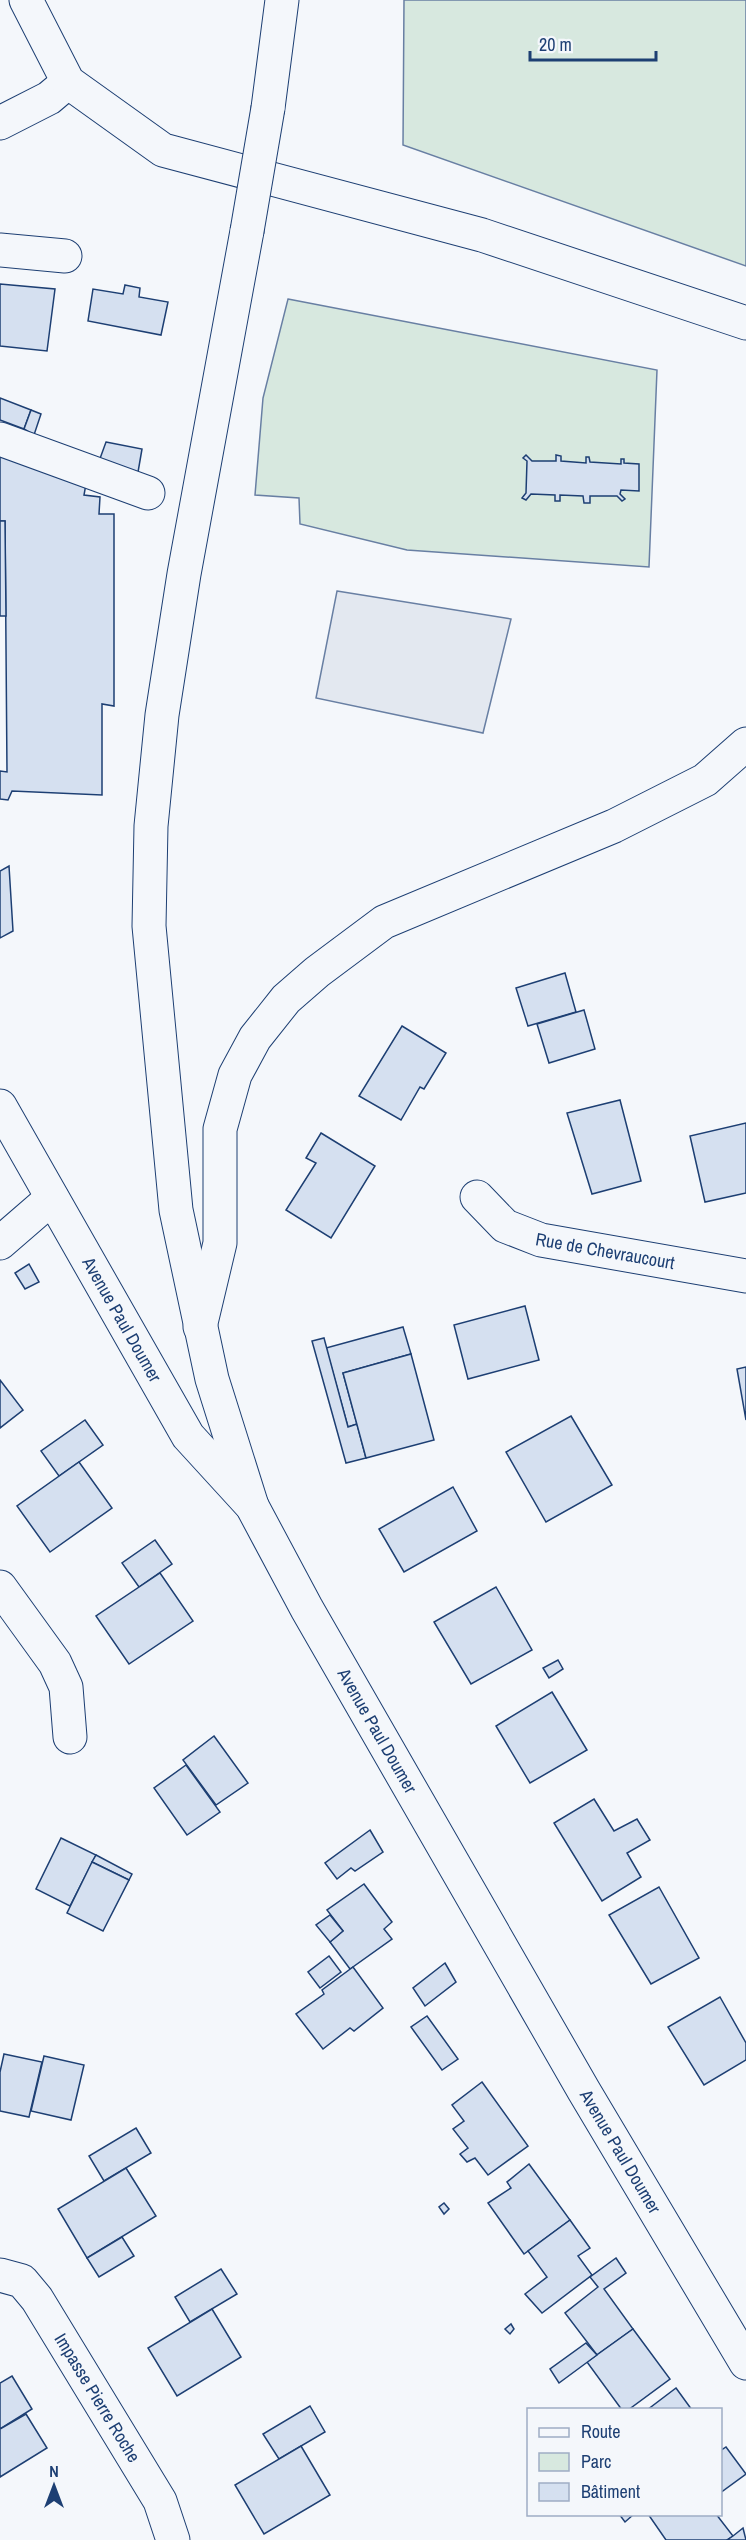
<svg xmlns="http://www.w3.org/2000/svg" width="746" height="2540" font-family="'Archivo Narrow',sans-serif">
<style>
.green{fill:#d7e8df;stroke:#687fa3;stroke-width:1.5}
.parking{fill:#e3e8f0;stroke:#687fa3;stroke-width:1.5}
.building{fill:#d5e0f0;stroke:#1d3f73;stroke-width:1.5}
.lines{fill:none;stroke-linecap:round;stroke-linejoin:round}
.minor-casing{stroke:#1d3f73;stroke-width:35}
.secondary-casing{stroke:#1d3f73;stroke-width:35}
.primary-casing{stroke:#1d3f73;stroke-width:35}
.minor{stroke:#f4f7fb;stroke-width:33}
.secondary{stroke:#f4f7fb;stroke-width:33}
.primary{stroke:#f4f7fb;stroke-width:33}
.secondary-bridge-casing{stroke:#1d3f73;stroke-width:35;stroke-linecap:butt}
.secondary-bridge{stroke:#f4f7fb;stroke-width:33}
.labels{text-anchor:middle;stroke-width:4.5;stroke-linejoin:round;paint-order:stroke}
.street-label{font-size:18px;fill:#1d3f73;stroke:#f4f7fb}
</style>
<rect width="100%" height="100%" fill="#f4f7fb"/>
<g class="green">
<path d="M404,0H746V266L403,145Z"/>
<path d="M288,299L657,370L649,567L407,550L300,524L299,498L255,495L263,398Z"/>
</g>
<path class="parking" d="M337,591L511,619L483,733L316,698Z"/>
<g class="building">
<path d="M0,284L55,289L47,351L0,346Z"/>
<path d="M125,285L140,288L139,297L168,302L161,335L88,321L93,289L123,294Z"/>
<path d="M0,398L31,410L24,429L0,420Z"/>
<path d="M31,410L41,414L34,435L24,429Z"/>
<path d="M106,442L142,449L137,478L98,464Z"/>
<path d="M0,451L86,484L84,495L100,497L99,514H114V706L102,704V795L12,791L8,800L0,799V771L7,772L5,521H0Z"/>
<path d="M526,455L532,461H556V455L561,456V461L586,463V457H589L590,462L621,464V459H624V463L639,464V491L621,490L620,494L625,499L622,501L617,496H590V503H584L583,496L560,495V501H555V495L531,494L526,500L522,498L526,493L527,461L523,458Z"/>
<path d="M0,521H5L6,616H0Z"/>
<path d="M9,866L13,931L0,938V871Z"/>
<path d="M565,973L576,1012L528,1026L516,988Z"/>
<path d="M584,1010L595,1049L549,1063L537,1024Z"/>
<path d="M402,1026L446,1053L424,1089L420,1087L401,1120L359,1096Z"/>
<path d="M620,1100L641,1181L592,1194L567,1113Z"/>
<path d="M746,1123V1193L705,1202L690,1136Z"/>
<path d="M321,1133L375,1166L331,1238L286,1210L316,1163L306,1158Z"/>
<path d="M29,1264L39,1282L25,1289L15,1273Z"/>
<path d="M525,1306L539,1360L468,1379L454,1325Z"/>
<path d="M403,1327L411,1354L343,1373L357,1424L348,1427L326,1348Z"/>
<path d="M324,1338L348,1427L357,1424L366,1458L346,1463L312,1341Z"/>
<path d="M411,1354L434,1440L366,1458L343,1373Z"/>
<path d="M746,1367V1420L737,1369Z"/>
<path d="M0,1380L23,1410L0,1428Z"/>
<path d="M571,1416L612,1485L546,1522L506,1452Z"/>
<path d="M85,1420L103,1445L59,1476L41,1451Z"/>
<path d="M79,1462L112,1508L50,1552L17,1506Z"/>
<path d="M453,1487L477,1531L404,1572L379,1529Z"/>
<path d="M155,1540L172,1564L139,1587L122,1563Z"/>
<path d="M160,1573L193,1621L129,1664L96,1616Z"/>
<path d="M496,1587L532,1650L471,1684L434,1622Z"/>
<path d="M558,1660L563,1669L549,1678L543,1668Z"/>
<path d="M552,1692L587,1750L530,1783L496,1726Z"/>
<path d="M214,1736L248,1783L216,1805L183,1760Z"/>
<path d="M186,1765L220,1812L187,1835L154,1788Z"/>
<path d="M594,1799L614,1831L637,1819L650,1840L627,1853L641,1877L602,1901L554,1823Z"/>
<path d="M370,1830L383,1852L355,1871L351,1868L337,1879L325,1863Z"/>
<path d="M61,1838L96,1855L70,1906L36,1889Z"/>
<path d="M96,1855L132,1874L129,1880L92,1862Z"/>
<path d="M92,1862L129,1880L103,1931L67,1913Z"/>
<path d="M364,1884L392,1922L384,1929L392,1939L350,1969L330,1942L343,1931L327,1910Z"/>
<path d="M659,1887L699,1958L651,1984L609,1915Z"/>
<path d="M330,1915L343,1931L330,1942L316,1925Z"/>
<path d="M329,1956L341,1972L320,1988L308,1972Z"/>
<path d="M445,1963L456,1982L425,2006L413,1988Z"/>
<path d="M353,1967L383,2008L354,2031L350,2028L323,2049L296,2014L324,1994L322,1990Z"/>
<path d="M720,1997L746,2043V2060L704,2085L668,2027Z"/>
<path d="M427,2016L458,2059L442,2070L411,2027Z"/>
<path d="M4,2054L42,2062L29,2117L0,2111V2072Z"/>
<path d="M44,2056L84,2065L71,2120L31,2111Z"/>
<path d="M482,2082L528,2146L488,2175L475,2158L467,2162L460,2154L468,2148L453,2129L464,2121L452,2105Z"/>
<path d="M136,2128L151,2153L104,2181L89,2156Z"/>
<path d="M529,2164L570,2220L524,2254L488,2203L511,2188L507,2182Z"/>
<path d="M126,2168L156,2216L87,2258L58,2209Z"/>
<path d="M444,2203L449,2209L444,2214L439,2207Z"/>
<path d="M570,2220L590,2248L578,2256L592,2275L542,2313L525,2294L547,2277L528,2251Z"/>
<path d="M122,2237L134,2256L99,2277L87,2258Z"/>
<path d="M616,2258L626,2273L604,2289L633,2329L597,2355L565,2313L598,2287L590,2277Z"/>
<path d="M221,2269L237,2294L190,2322L175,2297Z"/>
<path d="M212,2309L241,2357L177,2396L148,2348Z"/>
<path d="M511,2324L514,2329L510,2334L505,2329Z"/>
<path d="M633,2329L670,2379L628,2410H622L587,2362Z"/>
<path d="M586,2343L597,2355L559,2383L550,2369Z"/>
<path d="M12,2376L32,2409L0,2429V2383Z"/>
<path d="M676,2388L692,2410H647Z"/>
<path d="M310,2406L325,2432L279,2459L263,2434Z"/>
<path d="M26,2414L47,2448L0,2477V2429Z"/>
<path d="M301,2446L330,2495L264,2534L235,2485Z"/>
<path d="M726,2447L746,2474L720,2493V2451Z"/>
<path d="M619,2514H634L625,2522Z"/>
<path d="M648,2514H716L733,2536L727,2540H666Z"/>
<path d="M743,2528L746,2540H727L733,2536Z"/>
</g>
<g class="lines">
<defs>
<g id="minor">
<path d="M0,123L49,98L68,82"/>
<path d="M0,250L65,256"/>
<path d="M0,439L148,493"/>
<path id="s1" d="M477,1197L505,1226L541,1240L746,1276"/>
<path d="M0,1243L52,1198"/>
<path d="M0,1587L55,1663L66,1687L70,1737"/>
<path id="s2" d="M0,2275L22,2281L37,2299L160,2501L173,2540"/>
</g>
<g id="secondary">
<path d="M268,108L282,0"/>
<path d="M247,231L184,574L162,715L151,826L149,926L176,1210L212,1379L252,1506"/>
</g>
<g id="primary">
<path d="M26,0L68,82L163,150L482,235L746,323"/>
<path id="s3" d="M0,1106L188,1436L252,1506L307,1609L584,2091L746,2363"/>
<path d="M200,1327L220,1243V1129L235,1075L255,1038L286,999L317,972L384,922L614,826L705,780L746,744"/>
</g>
</defs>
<use href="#minor" class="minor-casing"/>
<use href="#secondary" class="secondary-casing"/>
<use href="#primary" class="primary-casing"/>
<use href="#minor" class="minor"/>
<use href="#secondary" class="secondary"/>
<use href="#primary" class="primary"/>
<defs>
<path id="secondary-bridge" d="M247,231L268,108"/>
</defs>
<use href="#secondary-bridge" class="secondary-bridge-casing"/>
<use href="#secondary-bridge" class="secondary-bridge"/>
</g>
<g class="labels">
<g class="street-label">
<text dy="6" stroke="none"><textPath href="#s1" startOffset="144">Rue de Chevraucourt</textPath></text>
<text dy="6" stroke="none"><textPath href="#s3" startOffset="246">Avenue Paul Doumer</textPath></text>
<text dy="6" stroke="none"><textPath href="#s3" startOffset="732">Avenue Paul Doumer</textPath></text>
<text dy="6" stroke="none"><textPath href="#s3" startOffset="1218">Avenue Paul Doumer</textPath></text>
<text dy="6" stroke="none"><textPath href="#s2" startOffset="162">Impasse Pierre Roche</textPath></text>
</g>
</g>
<rect x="527" y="2408" width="195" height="108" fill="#f4f7fb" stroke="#9eadc5" stroke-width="1.5"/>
<rect x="539" y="2428" width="30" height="9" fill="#f4f7fb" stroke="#9eadc5" stroke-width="1.5"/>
<text x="581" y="2438" font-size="18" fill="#1d3f73">Route</text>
<rect x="539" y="2453" width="30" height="18" fill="#d7e8df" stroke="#9eadc5" stroke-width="1.5"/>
<text x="581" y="2468" font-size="18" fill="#1d3f73">Parc</text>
<rect x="539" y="2483" width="30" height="18" fill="#d5e0f0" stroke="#9eadc5" stroke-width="1.5"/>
<text x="581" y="2498" font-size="18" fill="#1d3f73">Bâtiment</text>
<g transform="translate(54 2486)" stroke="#f4f7fb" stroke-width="4.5" paint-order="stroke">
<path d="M0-4.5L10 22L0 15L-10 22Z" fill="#1d3f73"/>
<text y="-9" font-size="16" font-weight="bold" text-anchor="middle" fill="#1d3f73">N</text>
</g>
<path d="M530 51v9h126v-9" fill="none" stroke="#1d3f73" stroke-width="3"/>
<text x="539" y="51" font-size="18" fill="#1d3f73" stroke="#f4f7fb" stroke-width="4.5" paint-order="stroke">20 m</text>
</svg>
